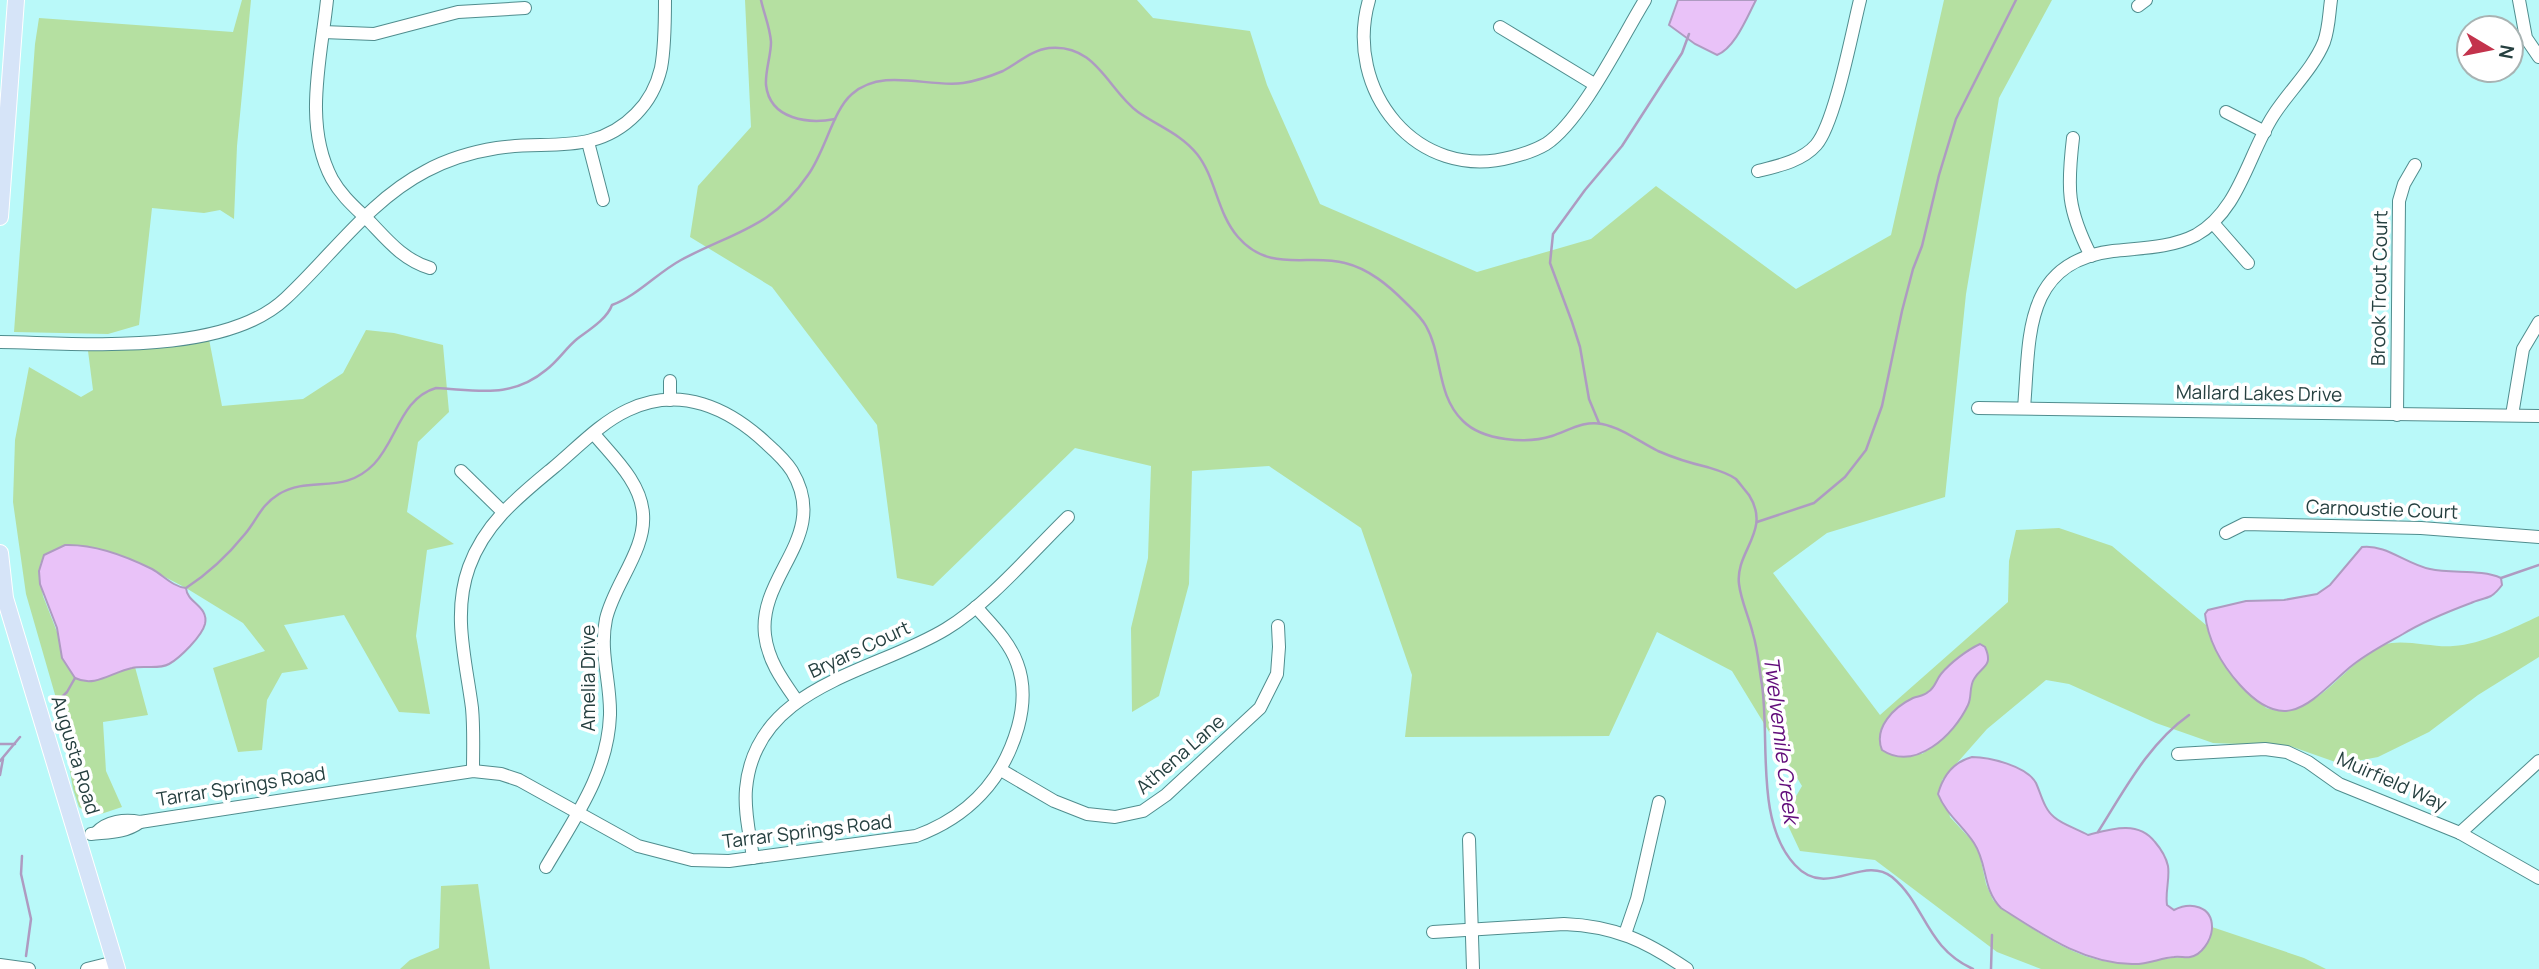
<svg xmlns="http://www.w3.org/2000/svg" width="2539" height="969" font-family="Manrope,sans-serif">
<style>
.green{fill:#b5e0a1;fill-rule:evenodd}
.water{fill:#e9c2f8;stroke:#ae9bc1;stroke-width:2}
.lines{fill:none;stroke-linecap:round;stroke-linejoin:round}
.stream{stroke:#ae9bc1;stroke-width:2.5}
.minor-casing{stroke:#508d8e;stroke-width:14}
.major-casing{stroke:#fff;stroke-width:18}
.minor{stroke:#fff;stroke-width:12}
.major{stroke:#d6e4f8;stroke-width:16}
.labels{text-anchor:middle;stroke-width:7;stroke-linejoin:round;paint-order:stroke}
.street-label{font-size:19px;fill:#264040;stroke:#fff}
.water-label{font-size:21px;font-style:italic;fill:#620d7b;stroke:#fff}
</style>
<rect width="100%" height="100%" fill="#b9f9f9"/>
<g class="green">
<path d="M242,0H251L237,146L234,219L220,210L204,213L152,208L139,325L108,334L14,332L35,44L39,18L233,32Z"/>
<path d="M745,0H1137L1153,18L1250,31L1267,85L1320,204L1477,272L1591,239L1656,186L1796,289L1891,235L1944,0H2052L1999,98L1966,294L1945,497L1827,533L1773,573L1880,715L2008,602L2009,561L2016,530L2059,528L2112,546L2206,625L2211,639L2266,708C2316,722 2342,663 2384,645C2401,638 2434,648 2453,646C2483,644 2513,628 2539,616V657L2478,695L2429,732L2378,757L2341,764L2290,746L2213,743L2156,723L2069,684L2046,680L1987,729L1942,780L1950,817L1974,843L1980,856L1986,884L1993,900L2001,908C2037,931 2075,961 2120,963C2144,964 2167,956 2191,957L2209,940L2212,927L2304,958L2326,969H2041L1997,952L1875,860L1800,851L1784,817L1802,786L1732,671L1657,632L1609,736L1405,737L1412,675L1361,528L1269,466L1192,471L1189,584L1159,696L1132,712L1131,628L1148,558L1151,466L1075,448L933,586L897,578L877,425L772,287L690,237L698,186L751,127ZM1974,647C1975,696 1965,726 1922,754L1887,719L1904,703L1927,694L1935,685L1939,676Z"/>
<path d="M366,330L394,333L443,345L449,412L418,442L407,512L454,544L427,550L416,636L430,714L399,712L344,615L284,625L308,669L282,673L267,700L262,750L238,752L213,668L265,651L243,623L186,588L138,563L109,552L73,545H65L41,562L39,571L43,596L59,637L122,670L135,667L148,715L103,722L106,771L122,807L101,814L87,813L79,807L73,789L60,712L26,594L13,502L15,440L29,367L81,397L93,390L87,343L208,334L222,406L303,399L343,373Z"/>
<path d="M478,884L490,969H400L410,960L439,948L441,886Z"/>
</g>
<g class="water">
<path d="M1678,0H1756C1747,17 1735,48 1717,55L1695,44L1669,25Z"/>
<path d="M65,545C94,544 126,556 152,569C163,575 173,587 186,588C187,603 209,606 205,624C202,636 180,658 169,664C158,670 144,665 132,668C112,672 95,688 75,678L62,658L57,628L40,584L39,571L44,555Z"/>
<path d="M2362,547C2386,544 2406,564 2430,569C2452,574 2481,569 2501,578L2502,585C2499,589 2496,593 2491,596C2485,599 2477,600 2471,603C2447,612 2424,621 2403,634C2385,644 2365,654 2349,668C2310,702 2286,736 2240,685C2222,665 2208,641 2205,614L2208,610L2246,601L2284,600L2317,594L2330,585Z"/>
<path d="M1980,644L1985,647C1994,667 1981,666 1974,679C1969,687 1972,697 1968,705C1954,735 1915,772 1882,750C1873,728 1894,707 1913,698C1918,696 1924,696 1928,692C1935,688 1936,680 1941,674C1950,663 1967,650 1980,644Z"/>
<path d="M1972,757C1989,757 2027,766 2036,783C2041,794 2044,809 2054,817C2063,825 2078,829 2088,835C2111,829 2138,820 2155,842C2161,849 2166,857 2168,866C2170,879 2165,892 2167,905L2174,910C2190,902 2213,905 2212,929C2211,940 2202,955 2190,957C2186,958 2179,956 2174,957C2160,958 2147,965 2132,964C2082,963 2042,934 2001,908C1982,889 1988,864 1974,843C1962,825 1946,814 1938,794C1943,776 1953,762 1972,757Z"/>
</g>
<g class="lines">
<g class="stream">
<path d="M761,0C764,14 770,27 771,42C771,56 765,71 766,85C770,120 809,124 835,119"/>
<path d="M1599,423L1589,399L1580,347L1572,322L1550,263L1553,234L1585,190L1622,146L1682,53L1689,34"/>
<path d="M1757,522L1814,503L1845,477L1866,450L1882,406L1902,311L1913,269L1922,246L1939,175L1956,119L2016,0"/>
<path d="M2501,578L2539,565"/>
<path d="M186,588C209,573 228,555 245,534C258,518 261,505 279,494C311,475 343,496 374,464C397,440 401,398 436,388C478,390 511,399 546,370C558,361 566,348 577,339C589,330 607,319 612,305C637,296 657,273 681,260C733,232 772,228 808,175C825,152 833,110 852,94C883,67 928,88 963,83C976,81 991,76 1003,71C1018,63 1032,50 1049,48C1096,43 1108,90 1138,112C1158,126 1181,134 1197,154C1216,178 1217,213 1238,237C1270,274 1309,253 1345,263C1369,269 1388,285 1405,302C1412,309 1421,317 1426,326C1443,356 1436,395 1463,421C1483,441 1527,444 1552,436C1568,431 1584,420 1602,424C1622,428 1640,442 1658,451C1674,458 1690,463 1707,467C1717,470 1728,473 1736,479C1737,480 1748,494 1749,495C1772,531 1735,551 1739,584C1741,601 1749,617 1753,634C1758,650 1759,668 1762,685C1770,741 1755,822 1795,865C1827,900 1862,854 1892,877C1926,905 1925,947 1973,969"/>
<path d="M57,702L67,692L75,678"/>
<path d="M0,744H15"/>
<path d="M0,761L20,737"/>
<path d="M0,775L3,759"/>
<path d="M2098,832C2124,791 2148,744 2189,715"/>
<path d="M22,856L21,874L31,919L26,956"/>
<path d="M1991,969L1992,935"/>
</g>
<defs>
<g id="minor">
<path d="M327,0C321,58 303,125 332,179C342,197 357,209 371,223C389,242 404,260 430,268"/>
<path d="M1369,0C1343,90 1417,183 1512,157C1524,154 1536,150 1546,144C1582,120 1621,39 1645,0"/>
<path d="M2519,0L2526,38L2539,57"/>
<path d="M2138,6L2146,0"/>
<path d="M1500,27L1594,84"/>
<path d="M323,32L374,34L458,12L525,8"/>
<path d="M2226,112L2265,132"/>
<path d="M2073,138C2067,189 2067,209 2091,256"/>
<path d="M588,142L603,200"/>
<path d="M1758,171C1778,166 1802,161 1816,145C1835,123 1852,32 1860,0"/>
<path d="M2213,223L2248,263"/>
<path d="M0,342C81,343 224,357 286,298C332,255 370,200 426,171C448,159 472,152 497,148C548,140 595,156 636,114C648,102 657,85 661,68C665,47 665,22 665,0"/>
<path d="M670,381V400"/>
<path d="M1978,408L2539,416"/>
<path d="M2024,408C2030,339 2022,262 2113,251C2140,248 2171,248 2196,235C2239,211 2248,155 2273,116C2288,92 2313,69 2324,42C2329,28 2329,14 2331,0"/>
<path d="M2397,415L2399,201L2404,184L2415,165"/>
<path d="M2512,415L2523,349L2539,322"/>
<path d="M461,471L503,512"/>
<path d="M2226,533L2244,524L2421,528L2539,537"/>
<path d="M2178,754L2265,749L2287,752L2308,762L2339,784L2460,833L2539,878"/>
<path d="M1001,770L1054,801L1087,814L1115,817L1143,811L1166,795L1260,708L1277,674L1279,647L1278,626"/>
<path d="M473,771C473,750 474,729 472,708C466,661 452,614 469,567C485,523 518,497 553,468C577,448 600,423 628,410C680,385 729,408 767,444C776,452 785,460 792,471C831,536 758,574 765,635C768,661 783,681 797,701"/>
<path d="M96,833C107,821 125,819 140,822L473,771L501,774L519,780L638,846L692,860L729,861L916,836C968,817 1003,780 1018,727C1024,705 1025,684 1017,663C1009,641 991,624 976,607"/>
<path d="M2460,833L2539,761"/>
<path d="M91,834C109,832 125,833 140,822"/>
<path d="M1469,839L1473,969"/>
<path d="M753,858C750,835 744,812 746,789C755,685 874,673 946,629C990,602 1031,553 1068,517"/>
<path d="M546,867C574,819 608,773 610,715C611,683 599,652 606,619C614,584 646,550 643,514C641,482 613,457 594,434"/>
<path d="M1433,932L1564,924C1615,926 1646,941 1687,969"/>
<path d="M1625,934L1637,899L1659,802"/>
<path d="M0,965L29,969"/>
<path d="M87,969L115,962"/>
</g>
<g id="major">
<path d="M0,217L16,0"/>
<path d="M0,553L5,598L117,969"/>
</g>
</defs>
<use href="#minor" class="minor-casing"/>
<use href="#major" class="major-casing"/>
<use href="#minor" class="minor"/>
<use href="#major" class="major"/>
</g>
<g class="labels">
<g class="street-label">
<text transform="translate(2379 288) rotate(-89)" y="7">Brook Trout Court</text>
<text transform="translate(2259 393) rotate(1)" y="7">Mallard Lakes Drive</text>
<text transform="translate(2382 509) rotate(2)" y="7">Carnoustie Court</text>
<text transform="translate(859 649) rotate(-25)" y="7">Bryars Court</text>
<text transform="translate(588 678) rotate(-90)" y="7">Amelia Drive</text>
<text transform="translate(1180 754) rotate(-41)" y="7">Athena Lane</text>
<text transform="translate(76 755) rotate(73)" y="7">Augusta Road</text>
<text transform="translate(2392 781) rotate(24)" y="7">Muirfield Way</text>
<text transform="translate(241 786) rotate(-9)" y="7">Tarrar Springs Road</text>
<text transform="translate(807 831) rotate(-7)" y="7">Tarrar Springs Road</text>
</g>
<g class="water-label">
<text transform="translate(1781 740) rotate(83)" y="7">Twelvemile Creek</text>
</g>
</g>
<g transform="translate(2490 49) rotate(100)"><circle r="33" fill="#ffffff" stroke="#a8b3b3" stroke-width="2"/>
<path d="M0-5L12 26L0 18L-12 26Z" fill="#c3334c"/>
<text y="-10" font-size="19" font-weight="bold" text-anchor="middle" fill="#264040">N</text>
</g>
</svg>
